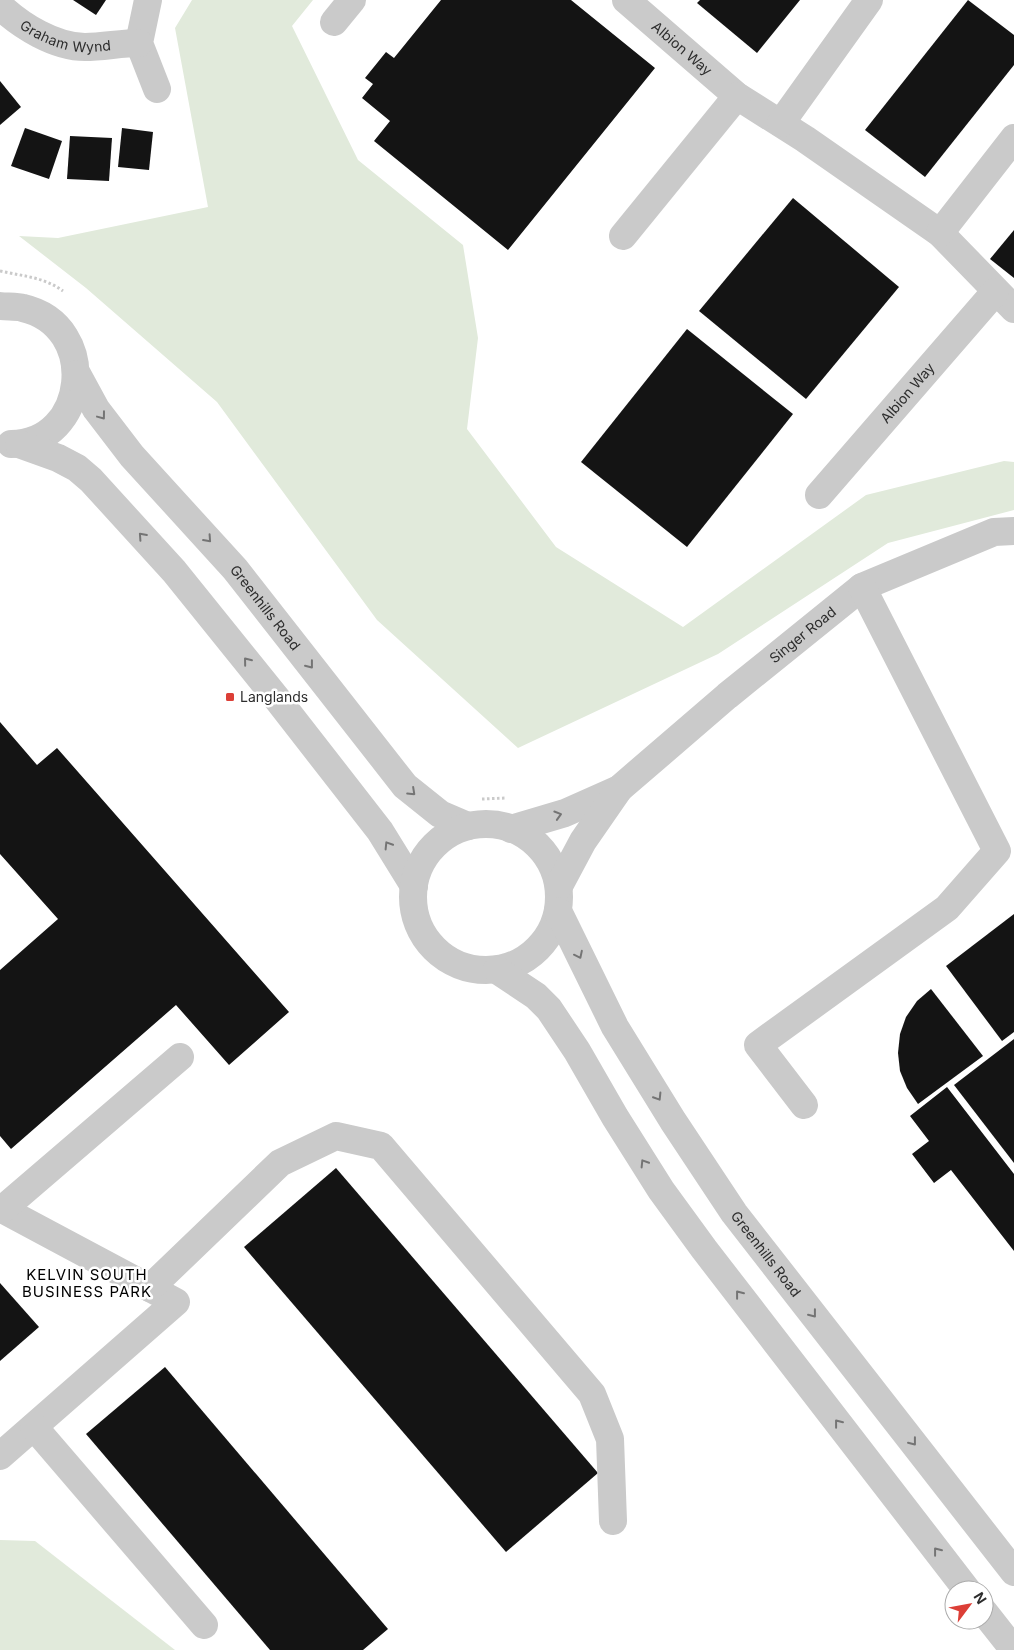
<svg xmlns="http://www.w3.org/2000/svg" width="1014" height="1650" font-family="Inter,sans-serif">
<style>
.green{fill:#e1eadb}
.building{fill:#141414}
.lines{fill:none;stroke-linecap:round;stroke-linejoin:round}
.path{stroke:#cacaca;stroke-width:3;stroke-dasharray:2.5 2.5;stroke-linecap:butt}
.minor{stroke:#cacaca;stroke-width:28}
.oneway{stroke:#747474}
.poi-dot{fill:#dc3f37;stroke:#fff;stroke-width:2}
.labels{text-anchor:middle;stroke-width:5;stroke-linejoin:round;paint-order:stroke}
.street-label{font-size:14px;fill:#2d2d2d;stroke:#fff}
.poi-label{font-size:14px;fill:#2d2d2d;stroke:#fff;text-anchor:start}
.neighbourhood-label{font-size:15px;letter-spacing:1px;fill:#000;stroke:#fff}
</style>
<rect width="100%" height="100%" fill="#fff"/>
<g class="green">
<path d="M192,0H313L292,26L358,160L463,245L478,338L467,429L556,547L683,627L866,495L1004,461L1014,462V510L888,543L718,654L518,748L377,620L217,402L86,288L19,236L58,238L208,207L175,28Z"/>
<path d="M0,1540L35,1541L175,1650H0Z"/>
</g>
<g class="building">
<path d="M73,0H106L96,15Z"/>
<path d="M441,0H571L655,68L508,250L374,141L390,121L362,98L373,84L365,78L386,52L394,58Z"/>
<path d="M700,0H800L757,53L697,3Z"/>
<path d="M968,0L1014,35V65L925,177L865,130Z"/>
<path d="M0,81L21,107L0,125Z"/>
<path d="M25,128L62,141L49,179L11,166Z"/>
<path d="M122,128L153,132L149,170L118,167Z"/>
<path d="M70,136L112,138L109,181L67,179Z"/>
<path d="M793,198L899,287L806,399L699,311Z"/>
<path d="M1014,230V278L990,259Z"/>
<path d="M687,329L793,414L687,547L581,462Z"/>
<path d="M0,722L37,765L57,748L289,1012L229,1065L176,1005L11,1149L0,1136V970L58,919L0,854Z"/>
<path d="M1014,914V1032L1002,1041L946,966Z"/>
<path d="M931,989L983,1056L918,1104L907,1088L900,1071L898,1053L900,1034L906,1017L917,1001Z"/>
<path d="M1014,1039V1163L954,1085Z"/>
<path d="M947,1087L1014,1174V1251L951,1170L934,1183L912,1154L929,1141L910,1116Z"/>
<path d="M336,1168L598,1473L506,1552L244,1247Z"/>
<path d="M0,1283L39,1327L0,1361Z"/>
<path d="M165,1367L388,1629L363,1650H270L86,1434Z"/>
</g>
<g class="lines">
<g class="path">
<path d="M0,271C22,276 44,277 63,291"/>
<path d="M482,799L506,798"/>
</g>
<g class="minor">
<path d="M148,0L139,43L157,89"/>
<path id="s1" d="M626,0L737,96L805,139L940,233L1014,309"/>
<path id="s2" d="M0,6C21,26 55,47 85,47C103,47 121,43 139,43"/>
<path d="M334,22L352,0"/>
<path d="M781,123L869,0"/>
<path d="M940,233L1014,138"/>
<path d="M623,236L737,96"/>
<path d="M0,306C7,307 16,306 23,308C101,326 88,444 11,444"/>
<path id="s3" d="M77,374L96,409L132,456L235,569L405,786L440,814L468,826"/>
<path d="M19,444L58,458L77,468L91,480L174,571L278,700L380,831L414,886"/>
<path id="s4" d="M819,495L995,292"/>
<circle cx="486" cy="897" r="73"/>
<path d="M511,829L565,813L619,789"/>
<path id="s5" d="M559,886L583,841L619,789L727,696L862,587L994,532L1014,531"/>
<path id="s6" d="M558,911L615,1027L673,1121L734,1213L1014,1572"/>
<path d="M497,970L536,996L549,1009L577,1051L615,1117L661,1190L704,1249L967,1590"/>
<path d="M804,1105L758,1045L947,908L997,851L862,587"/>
<path d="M0,1208L176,1302L0,1456"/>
<path d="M3,1209L180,1057"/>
<path d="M150,1288L280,1163L336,1136L381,1146L592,1394L610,1439L613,1521"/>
<path d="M34,1427L204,1625"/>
<path d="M984,1612L1014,1650"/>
</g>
</g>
<defs><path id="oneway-chevron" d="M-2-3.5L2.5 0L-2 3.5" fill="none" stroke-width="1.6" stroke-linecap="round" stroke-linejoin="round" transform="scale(1.25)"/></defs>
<g class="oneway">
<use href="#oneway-chevron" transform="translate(102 416) rotate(53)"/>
<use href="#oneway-chevron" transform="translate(142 536) rotate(-132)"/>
<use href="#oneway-chevron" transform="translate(208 539) rotate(48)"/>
<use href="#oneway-chevron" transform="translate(247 661) rotate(-129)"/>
<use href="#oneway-chevron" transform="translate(310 665) rotate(52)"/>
<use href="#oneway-chevron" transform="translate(412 792) rotate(43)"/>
<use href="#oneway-chevron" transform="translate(558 815) rotate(-17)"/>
<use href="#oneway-chevron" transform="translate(388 845) rotate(-122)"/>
<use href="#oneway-chevron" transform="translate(579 955) rotate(64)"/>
<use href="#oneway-chevron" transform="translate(658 1097) rotate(58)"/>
<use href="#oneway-chevron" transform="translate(644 1163) rotate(-122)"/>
<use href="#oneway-chevron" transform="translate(739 1294) rotate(-128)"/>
<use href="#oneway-chevron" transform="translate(813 1314) rotate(52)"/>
<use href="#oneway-chevron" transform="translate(838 1423) rotate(-128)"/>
<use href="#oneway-chevron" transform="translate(913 1442) rotate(52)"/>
<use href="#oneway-chevron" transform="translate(937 1551) rotate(-128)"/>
</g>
<rect class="poi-dot" x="225" y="692" width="10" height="10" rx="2.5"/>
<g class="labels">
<g class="street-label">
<text dy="5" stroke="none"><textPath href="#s2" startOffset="75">Graham Wynd</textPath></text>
<text dy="5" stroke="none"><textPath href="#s1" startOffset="74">Albion Way</textPath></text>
<text dy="5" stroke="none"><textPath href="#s4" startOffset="135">Albion Way</textPath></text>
<text dy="5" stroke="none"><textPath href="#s3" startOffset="301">Greenhills Road</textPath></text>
<text dy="5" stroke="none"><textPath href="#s5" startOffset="354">Singer Road</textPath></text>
<text dy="5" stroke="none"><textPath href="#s6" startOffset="402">Greenhills Road</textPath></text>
</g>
<g class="poi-label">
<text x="240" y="702">Langlands</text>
</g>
<g class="neighbourhood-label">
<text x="87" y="1280">KELVIN SOUTH<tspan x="87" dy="17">BUSINESS PARK</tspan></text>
</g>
</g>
<g transform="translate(969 1605) rotate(58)"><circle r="24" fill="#ffffff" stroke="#ababab"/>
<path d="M0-4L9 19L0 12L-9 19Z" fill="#dc3f37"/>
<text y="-8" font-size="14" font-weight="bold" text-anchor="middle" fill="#2d2d2d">N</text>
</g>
</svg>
